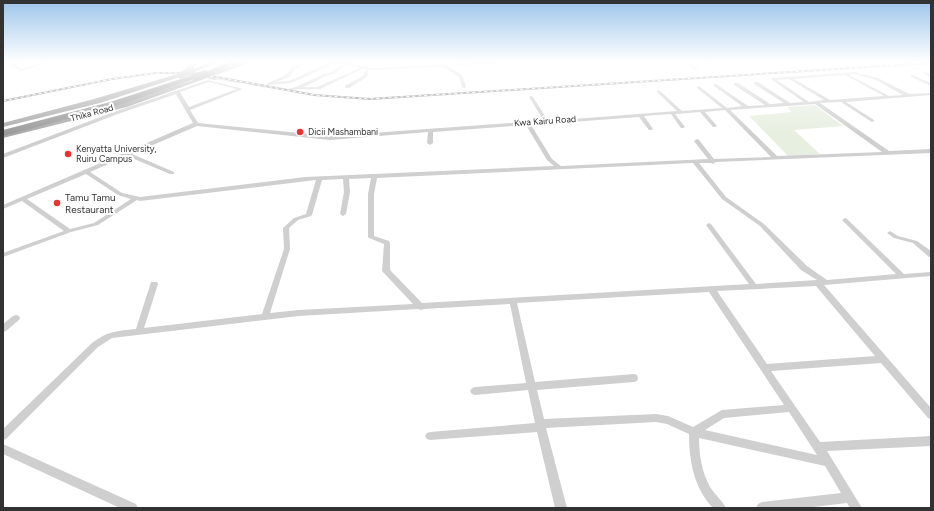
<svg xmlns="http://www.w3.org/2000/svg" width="934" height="511" font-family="Figtree,sans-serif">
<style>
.green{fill:#e7efe0}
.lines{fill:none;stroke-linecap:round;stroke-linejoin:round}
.street{fill:#cfcfcf;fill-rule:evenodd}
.secondary{fill:#bcbcbc;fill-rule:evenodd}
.primary{fill:#aaa;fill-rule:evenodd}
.highway{fill:#999;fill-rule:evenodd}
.rail-casing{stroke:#878787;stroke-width:2}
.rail{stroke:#fff;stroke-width:1;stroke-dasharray:3;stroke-linecap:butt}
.primary-bridge{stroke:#aaa;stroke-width:7}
.highway-bridge{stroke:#999;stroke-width:8}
.poi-dot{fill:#ec3330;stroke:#fff;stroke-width:1.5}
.labels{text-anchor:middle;stroke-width:4;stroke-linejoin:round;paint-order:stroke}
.far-street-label{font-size:9px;fill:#323232;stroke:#fff}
.far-poi-label{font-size:9px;fill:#323232;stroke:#fff;text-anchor:start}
.poi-label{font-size:10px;fill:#323232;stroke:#fff;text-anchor:start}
</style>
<rect width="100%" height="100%" fill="#fff"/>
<path class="green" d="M815,105L843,126L794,130L820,154L788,156L749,116L792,112L787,107Z"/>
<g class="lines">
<g class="street">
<path d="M4,62H10L12,64L29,62L16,65L21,69L43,62H50L21,71Z"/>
<path d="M303,62H309L295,69L289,77L276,82L289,81L331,62H345L373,68L483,62H516L448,66L462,75L466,87L464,88L462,87L459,77L443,67L373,70L369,69L367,77L349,88H345V86L364,75L365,69L364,68L320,89H298L289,91L214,79L212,78L214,77L289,89L298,86L324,74L334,71L341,64L336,63L291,83L268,85L266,84L286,75L292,67ZM345,65L360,68L317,87H304L326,76L336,73Z"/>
<path d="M685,62H690L698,69L695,70Z"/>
<path d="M706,62H711L713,64L711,65Z"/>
<path d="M803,62H809V63L807,64Z"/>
<path d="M854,72L878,78L909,94L931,93V95L846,102L874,120V121L872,122L841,102L820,103L889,151L931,149V153L716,162L713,164L711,163H699L726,197L764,224L807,266L827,280L896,274L842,220L845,218L847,219L904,274L931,272V276L824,285L931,408V419L928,418L881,363L771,371L820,442L931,436V446L827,451L862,508H850L847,503L805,508H756L758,504L762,502L841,493L825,466L699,438C699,455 702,472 710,487C715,495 722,500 726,508H713C694,488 689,461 689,434L667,424L656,422L546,428L567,508H555L537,432L430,440L427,439L425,436L427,433L430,432L535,423L528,390L475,395L472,394L470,391L472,388L475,387L526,383L510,304L424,309L421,310L418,309L299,316L112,338L98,347L6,439L3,440V429L92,343C108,331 117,331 136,329L151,282H157L158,284L144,328L262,314L284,249L283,228L294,218L306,214L316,180L140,201L137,200L98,225L71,232L3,257V253L64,231L22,201L3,209V205L193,123L176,94L115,115L3,158V154L111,113L208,80L243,89L190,110L198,123L330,136L525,122L527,121L529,122L544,121L529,97L531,96L533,97L548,121L677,111L657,92V91L659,90L682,111L722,108L697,88V86H699L727,108L742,106L714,86V84H716L748,106L765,105L734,85V83H738L770,104L784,103L754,84V82H758L790,103L804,102L772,80V78ZM854,74L876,80L903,95L889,96L849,75ZM845,75L884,96L830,100L794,79ZM789,79L824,100L809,102L777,80ZM209,82L237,89L189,107L180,92ZM815,104L882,152L777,156L730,110ZM725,110L771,157L714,159L699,140L697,139L694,141L708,159L561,166L552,159L531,125L639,117L649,130H651L653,129L644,116L671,114L681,128H683L685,127L675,114L700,112L713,127H715L717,126L705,112ZM526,125L547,160L554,166L305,177L140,197L122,193L90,172L127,156L170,174H174V172L132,154L197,126L330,140L428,132L427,143L430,145L433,143V132ZM693,163L722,199L760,226L801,270L817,280L756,284L711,224L709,223L706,225L749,284L422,303L390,270V243L389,241L374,236V194L377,178ZM86,174L118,195L131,199L94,223L70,229L27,199ZM371,178L368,194V237L369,238L384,244L382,271L413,304L299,310L270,313L290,249L289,228L298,220L311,216L312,215L322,180L343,179L344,192L340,214L343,216L346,214L350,192L349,179ZM816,286L875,356L767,364L717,291ZM709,292L784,405L722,410L693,427L668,416L656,414L544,419L537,390L634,382L637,381L638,378L637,375L634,374L535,382L517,303ZM789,412L817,455L705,430L724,418Z"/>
<path d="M924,72L931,74V77L924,74Z"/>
<path d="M911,75H913L931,83V86L911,77Z"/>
<path d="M890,231L898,236L917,241L931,251V257H929L913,243L894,238L887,233Z"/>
<path d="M16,315L19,316L20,318L19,320L6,331L3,332V324L13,316Z"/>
<path d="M3,444L136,504L138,508H120L3,454Z"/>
</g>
<path class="secondary" d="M193,63L198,64L189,71L218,78L215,80L184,73L185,68Z"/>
<g class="primary">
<path d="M210,62H220L194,72L189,71Z"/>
<path d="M241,62H251L213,76L208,75Z"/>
<path d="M181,73L184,75L183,76L100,103L3,127V123L94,99Z"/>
<path d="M202,77L207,78L127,107L3,138V134L121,103Z"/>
</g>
<g class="highway">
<path d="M229,62H240L208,76L201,74Z"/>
<path d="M193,75L200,77L116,106L3,136V130L110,102Z"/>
</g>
<defs>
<path id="rail" d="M3,101L112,79L156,73H179L217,77L314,95L370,99L931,63"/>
</defs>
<use href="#rail" class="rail-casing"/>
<use href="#rail" class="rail"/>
<path class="primary-bridge" d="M181,75L192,71"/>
<path class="highway-bridge" d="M196,77L205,74"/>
</g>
<linearGradient id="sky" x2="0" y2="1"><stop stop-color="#9dc5eb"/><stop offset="0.46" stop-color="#fff"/><stop offset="1" stop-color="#fff" stop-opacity="0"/></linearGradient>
<rect width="934" height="134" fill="url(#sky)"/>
<g class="poi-dot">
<circle cx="300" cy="132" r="4"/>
<circle cx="68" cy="154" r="4"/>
<circle cx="57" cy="203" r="4"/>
</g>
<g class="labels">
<g class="far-street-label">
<text transform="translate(92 113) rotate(-15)" y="3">Thika Road</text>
<text transform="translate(545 121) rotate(-4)" y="3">Kwa Kairu Road</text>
</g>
<g class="far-poi-label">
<text x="308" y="135">Dicii Mashambani</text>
<text x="76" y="152">Kenyatta University,<tspan x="76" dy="10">Ruiru Campus</tspan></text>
</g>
<g class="poi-label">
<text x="65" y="201">Tamu Tamu<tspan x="65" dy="12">Restaurant</tspan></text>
</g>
</g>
<rect width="934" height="511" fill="none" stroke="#323232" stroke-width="8"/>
</svg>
